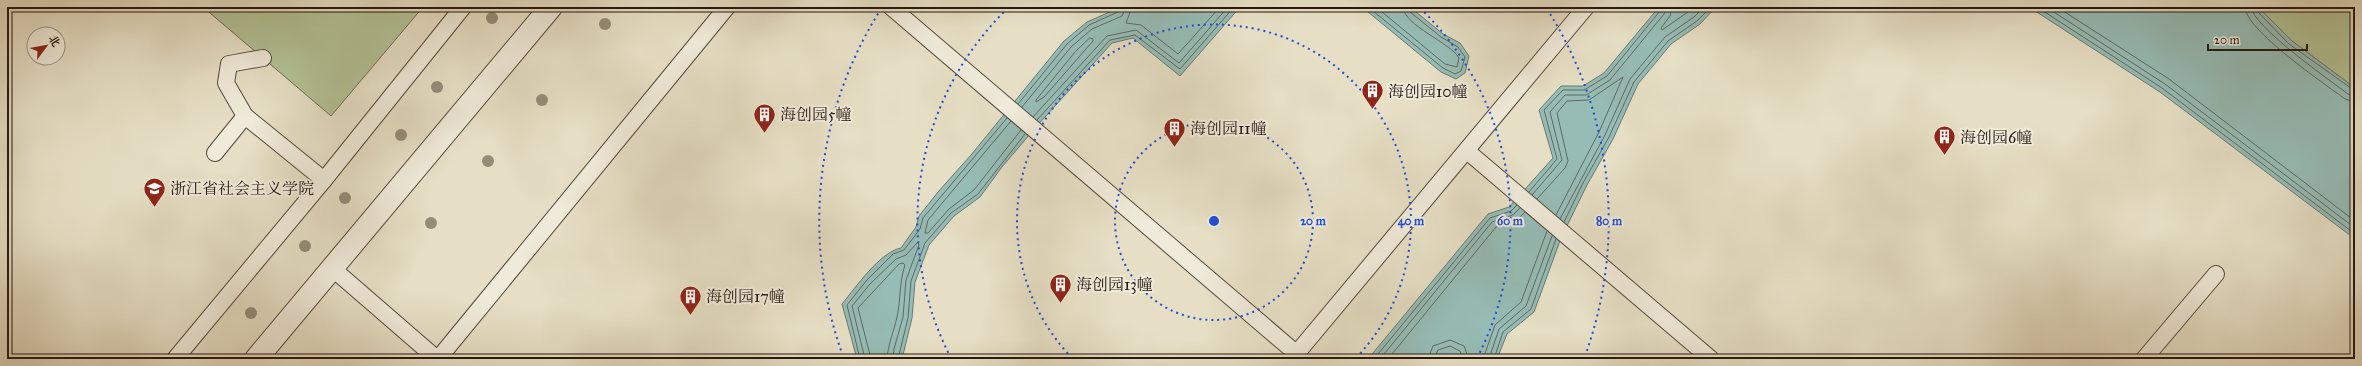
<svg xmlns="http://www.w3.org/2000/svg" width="2362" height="366" font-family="'IM FELL Great Primer','Noto Serif SC',serif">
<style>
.green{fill:#b3c296;stroke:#6c6c54}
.water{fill:#96bcb5;stroke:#697a73}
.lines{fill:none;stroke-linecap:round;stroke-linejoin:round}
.shore{stroke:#5e6a63;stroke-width:1}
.lane-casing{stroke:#55493e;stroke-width:18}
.street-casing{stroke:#55493e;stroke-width:24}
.lane{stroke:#efead9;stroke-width:16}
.street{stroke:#efead9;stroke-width:22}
.tree{fill:#948d78}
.ring{fill:none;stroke:#1d4ed8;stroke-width:2;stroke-dasharray:2 4}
.labels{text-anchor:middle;stroke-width:4;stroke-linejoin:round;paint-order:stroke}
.poi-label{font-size:16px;fill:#251711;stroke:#efead9;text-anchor:start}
.centre{fill:#1d4ed8;stroke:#efead9;stroke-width:2}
.ring-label{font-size:12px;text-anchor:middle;font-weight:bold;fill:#1d4ed8;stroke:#efead9;stroke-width:4;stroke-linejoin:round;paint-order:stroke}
</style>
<rect width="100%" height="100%" fill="#e6dfc5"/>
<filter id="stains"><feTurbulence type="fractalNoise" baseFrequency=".005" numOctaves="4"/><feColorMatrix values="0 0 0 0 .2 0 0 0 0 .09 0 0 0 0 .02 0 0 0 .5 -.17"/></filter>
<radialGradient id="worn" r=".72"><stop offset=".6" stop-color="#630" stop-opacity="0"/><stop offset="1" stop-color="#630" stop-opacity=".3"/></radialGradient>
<g class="green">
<path d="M203,7H423L331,116Z"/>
<path d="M2258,7H2355V88L2292,41Z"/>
</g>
<g class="water">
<path d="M1121,7H1240L1180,76L1133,38L1112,43L1036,127L1002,167L980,197L954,216L929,245L915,282L912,318L902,359H857L842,304C856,287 880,252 901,248L916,227L919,216L938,192L971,155L1064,41L1087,22Z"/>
<path d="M1362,7H1410L1443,34L1460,43L1469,56L1465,73L1456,79L1441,72Z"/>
<path d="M1659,7H1716L1700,24L1671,44L1638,84L1613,139L1587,185L1561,238L1534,312L1507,334L1497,359H1457L1449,355L1439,359H1368L1488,214L1509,207L1553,158L1539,110L1561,86H1583L1604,73Z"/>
<path d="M2029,7H2258L2292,41L2355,88V239L2160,92Z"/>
</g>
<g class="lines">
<g class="shore">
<path d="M1132,7L1126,23L1141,25L1178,54L1220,7"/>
<path d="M1368,7L1443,68L1455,74L1461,71L1465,57L1458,47L1441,37L1410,12L1408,7"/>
<path d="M1376,7L1445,64L1457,67L1459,58C1450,42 1404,26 1403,7"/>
<path d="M1672,7L1670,16L1661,28L1662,30L1695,7"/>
<path d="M2037,7L2162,88L2355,234"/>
<path d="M2046,7L2165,84L2355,228"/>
<path d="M2057,7L2169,79L2355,221"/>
<path d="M2245,7C2245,30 2325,84 2345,99L2355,102"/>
<path d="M2251,7C2252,26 2331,81 2348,94L2355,96"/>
<path d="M2256,7L2257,11L2289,44L2355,91"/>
<path d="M1090,38L1093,39V41L1044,97L1036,102V100L1075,52Z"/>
<path d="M1018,104L1067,44L1089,25L1118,12L1121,7"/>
<path d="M1022,107L1071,47L1092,29L1122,16L1126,7"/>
<path d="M1033,117L1107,36L1136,30L1179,63L1228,7"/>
<path d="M1037,120L1110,40L1135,35L1180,69L1234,7"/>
<path d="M1011,121L928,220L925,233H928L949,209L974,190L1021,130"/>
<path d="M1529,192L1557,159L1544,110L1563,90H1584L1607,76L1660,11L1661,7"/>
<path d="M1532,195L1562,160L1550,112L1565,95H1586L1610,80L1664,14L1666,7"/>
<path d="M1537,199L1565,168L1568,161L1557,113L1567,101L1589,100L1623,77L1599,132L1556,215"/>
<path d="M1560,219L1605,135L1630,79L1665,37L1694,17L1704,7"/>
<path d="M1564,222L1583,183L1609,137L1634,82L1668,41L1697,21L1711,7"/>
<path d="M860,359L847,305L867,280L893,254L904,250L920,229L923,218L1007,118"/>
<path d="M865,359L852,306L870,284L896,259L906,255L918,242L919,245L906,280L903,317L894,349L893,359"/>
<path d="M871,359L858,308L899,264L903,263L905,265C899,283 901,299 897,317C894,331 888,344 887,359"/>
<path d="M898,359L908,318L911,281L925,243L951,213L978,194L1025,134"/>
<path d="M1374,359L1490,218L1511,211L1517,205"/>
<path d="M1380,359L1492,222L1513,215L1520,208"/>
<path d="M1388,359L1496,227L1516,221L1525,212"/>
<path d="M1428,359L1433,346L1450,340L1464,346L1469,359"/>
<path d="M1434,359L1438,350L1450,346L1460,351L1463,359"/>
<path d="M1483,359L1495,325L1521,302L1547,231"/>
<path d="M1489,359L1499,329L1526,306L1552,236"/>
<path d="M1494,359L1503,332L1531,309L1556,239"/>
</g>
<defs>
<g id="lane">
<path d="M891,7L1297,354"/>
<path d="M245,116L226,83L229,64L263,58"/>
<path d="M1467,151L1711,359"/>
<path d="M215,153L245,116L324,180"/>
<path d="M332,268L437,359"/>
<path d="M175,359L324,180L463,7"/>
<path d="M438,359L727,7"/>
<path d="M1292,359L1586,7"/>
<path d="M2144,359L2216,274"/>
</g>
<path id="street" d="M256,359L551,7"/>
</defs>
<use href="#lane" class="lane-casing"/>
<use href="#street" class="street-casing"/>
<use href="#lane" class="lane"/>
<use href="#street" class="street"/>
</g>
<g class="tree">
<circle cx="492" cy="18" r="6"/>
<circle cx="605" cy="24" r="6"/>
<circle cx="437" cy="87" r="6"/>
<circle cx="542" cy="100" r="6"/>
<circle cx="401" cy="135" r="6"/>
<circle cx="488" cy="161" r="6"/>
<circle cx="345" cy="198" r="6"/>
<circle cx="431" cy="223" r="6"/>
<circle cx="305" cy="246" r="6"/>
<circle cx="251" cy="313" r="6"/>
</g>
<g class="ring">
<circle cx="1214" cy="221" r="99"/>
<path d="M1072 358A197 197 0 1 1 1356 358"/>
<path d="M951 358A296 296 0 0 1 1008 8M1420 8A296 296 0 0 1 1477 358"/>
<path d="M843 356A395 395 0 0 1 881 9M1547 9A395 395 0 0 1 1585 356"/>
</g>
<defs>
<symbol id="building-pin" viewBox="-11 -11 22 30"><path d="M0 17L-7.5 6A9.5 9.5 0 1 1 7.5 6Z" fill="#8f2418" stroke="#efead9"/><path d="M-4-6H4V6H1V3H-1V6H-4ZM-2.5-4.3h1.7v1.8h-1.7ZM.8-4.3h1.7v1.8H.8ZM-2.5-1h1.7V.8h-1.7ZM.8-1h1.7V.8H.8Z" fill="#fff"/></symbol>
<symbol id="school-pin" viewBox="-11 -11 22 30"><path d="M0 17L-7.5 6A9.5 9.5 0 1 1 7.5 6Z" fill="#8f2418" stroke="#efead9"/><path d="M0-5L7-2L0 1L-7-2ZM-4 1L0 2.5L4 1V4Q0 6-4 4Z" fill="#fff"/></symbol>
</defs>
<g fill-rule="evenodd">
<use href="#building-pin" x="1360" y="78" width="25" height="34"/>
<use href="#building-pin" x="752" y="102" width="25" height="34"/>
<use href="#building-pin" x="1162" y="116" width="25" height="34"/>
<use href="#building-pin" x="1932" y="124" width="25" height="34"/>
<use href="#school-pin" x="142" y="176" width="25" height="34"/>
<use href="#building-pin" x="1048" y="272" width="25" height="34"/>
<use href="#building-pin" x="678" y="284" width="25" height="34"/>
</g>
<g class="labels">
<g class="poi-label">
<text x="1388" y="97">海创园10幢</text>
<text x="780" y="120">海创园5幢</text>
<text x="1190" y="134">海创园11幢</text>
<text x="1960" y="143">海创园6幢</text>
<text x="170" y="194">浙江省社会主义学院</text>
<text x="1076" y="290">海创园13幢</text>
<text x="706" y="302">海创园17幢</text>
</g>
</g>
<circle cx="1214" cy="221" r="6" class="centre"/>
<g class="ring-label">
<text x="1313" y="225">20 m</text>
<text x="1411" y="225">40 m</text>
<text x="1510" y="225">60 m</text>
<text x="1609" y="225">80 m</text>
</g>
<rect width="2362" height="366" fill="none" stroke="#e6dfc5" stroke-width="24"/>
<rect x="8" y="8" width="2346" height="350" fill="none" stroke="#251711" stroke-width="2"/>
<rect x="12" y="12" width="2338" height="342" fill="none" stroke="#251711"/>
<g transform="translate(46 46) rotate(58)"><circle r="19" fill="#efead9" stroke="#9e9689"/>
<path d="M0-3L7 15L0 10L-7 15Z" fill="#8f2418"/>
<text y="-6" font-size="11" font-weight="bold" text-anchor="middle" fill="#251711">北</text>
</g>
<path d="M2208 44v6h99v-6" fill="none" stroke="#251711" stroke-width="2"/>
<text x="2214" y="44" font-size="12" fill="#251711" stroke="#efead9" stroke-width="3" paint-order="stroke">20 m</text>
<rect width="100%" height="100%" filter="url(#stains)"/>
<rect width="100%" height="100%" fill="url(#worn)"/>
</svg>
